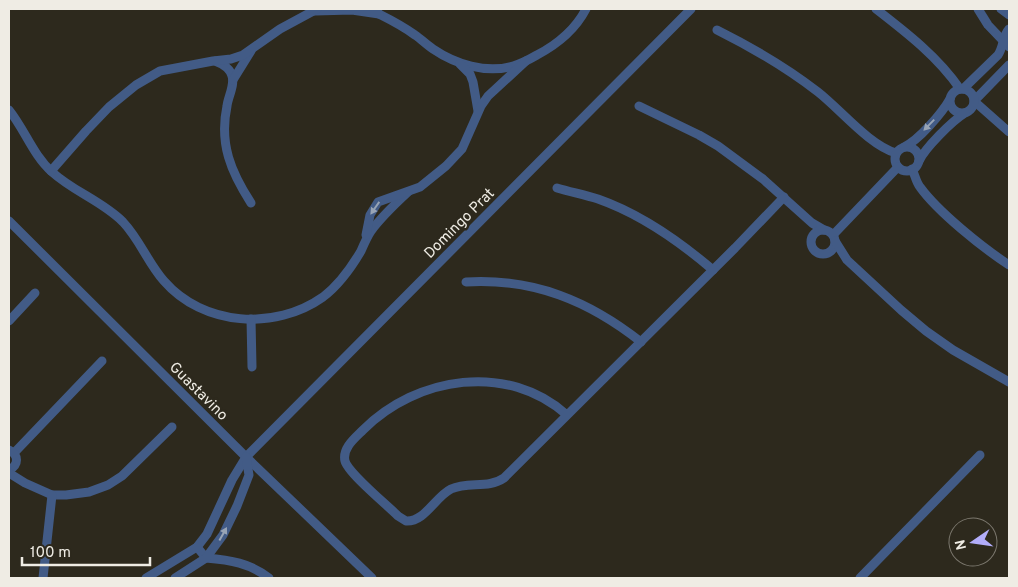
<svg xmlns="http://www.w3.org/2000/svg" width="1018" height="587" font-family="Overpass,sans-serif">
<style>
.lines{fill:none;stroke-linecap:round;stroke-linejoin:round}
.street{stroke:#425b86;stroke-width:9}
.oneway{fill:#98a4b5}
.labels{text-anchor:middle;stroke-width:5;stroke-linejoin:round;paint-order:stroke}
.street-label{font-size:15px;fill:#efece4;stroke:#2d291d}
</style>
<rect width="100%" height="100%" fill="#2d291d"/>
<g class="lines">
<g class="street">
<path d="M375,9L379,14C391,20 404,27 415,35C421,39 427,45 433,49C455,64 486,74 513,66C521,64 530,59 537,55C558,44 575,30 586,9"/>
<path d="M876,9C907,33 938,57 960,89"/>
<path d="M978,9L988,25L1009,47"/>
<path d="M1001,9L1009,15"/>
<path d="M315,11L352,10L379,14"/>
<path d="M717,30C753,48 787,68 818,92C841,110 869,145 896,153"/>
<path d="M215,61C223,64 230,68 232,76C235,85 228,97 227,106C219,144 231,172 251,203"/>
<path d="M460,64L470,74L473,82L478,111"/>
<path d="M1009,65L974,101L1009,132"/>
<path d="M233,80L251,51"/>
<circle cx="962" cy="101" r="12"/>
<path d="M963,89L998,55C1004,46 1002,37 1009,29"/>
<path d="M639,106L699,135L718,146L763,179L812,223L824,230"/>
<path d="M9,110C25,130 33,155 52,172C74,192 102,201 123,222C140,240 148,263 164,281C203,326 275,331 323,297C339,285 351,268 361,251C364,244 367,237 371,231C382,216 395,204 408,192"/>
<circle cx="907" cy="159" r="12"/>
<path d="M904,147C919,140 942,113 950,99"/>
<path d="M919,161C925,148 952,121 965,113"/>
<path d="M912,169C915,175 916,182 920,187C938,212 983,248 1009,265"/>
<path d="M51,171L86,131L109,107L136,85L160,71L213,61L231,59L243,55L280,29L317,9"/>
<path d="M557,188C571,192 585,195 598,199C641,214 679,241 713,270"/>
<path d="M9,221L246,457L372,578"/>
<circle cx="823" cy="242" r="12"/>
<path d="M366,235L370,215L378,202L420,187L446,166L462,149L481,106L488,96L526,61"/>
<path d="M833,235L898,167"/>
<path d="M835,241L847,260L901,310L926,331L953,350L1009,382"/>
<path d="M466,282C534,278 589,301 641,342"/>
<path d="M251,319L252,367"/>
<path d="M9,321L35,293"/>
<path d="M567,415C508,362 417,376 363,430C355,438 342,448 345,461C348,473 387,505 398,516L406,521C425,522 435,497 451,489C468,481 488,489 504,478L735,248L784,197"/>
<path d="M14,453L102,361"/>
<path d="M9,470C19,465 19,455 9,450"/>
<path d="M9,473L25,483L52,495H66L89,492L108,485L122,476L172,427"/>
<path d="M197,547L206,558C230,560 250,563 269,578"/>
<path d="M43,578L52,495"/>
<path d="M146,578L197,547L207,534L232,480L246,457L691,9"/>
<path d="M175,578L206,558L223,535L237,506L249,475L246,457"/>
<path d="M860,578L980,455"/>
</g>
</g>
<defs><path id="oneway-solid" d="M-6-.8H1V-3.2L6.5 0L1 3.2V.8H-6Z" transform="scale(1.25)"/></defs>
<g class="oneway">
<use href="#oneway-solid" transform="translate(929 125) rotate(134)"/>
<use href="#oneway-solid" transform="translate(375 208) rotate(125)"/>
<use href="#oneway-solid" transform="translate(223 534) rotate(-61)"/>
</g>
<g class="labels">
<g class="street-label">
<text transform="translate(459 223) rotate(-45)" y="5">Domingo Prat</text>
<text transform="translate(199 391) rotate(45)" y="5">Guastavino</text>
</g>
</g>
<rect width="1018" height="587" fill="none" stroke="#efece4" stroke-width="20"/>
<g transform="translate(973 542) rotate(257)"><circle r="24" fill="#2d291d" stroke="#7b776d"/>
<path d="M0-4L9 19L0 12L-9 19Z" fill="#b2adfa"/>
<text y="-8" font-size="14" font-weight="bold" text-anchor="middle" fill="#efece4">N</text>
</g>
<path d="M22 557v8h128v-8" fill="none" stroke="#efece4" stroke-width="2.5"/>
<text x="30" y="557" font-size="15" fill="#efece4" stroke="#2d291d" stroke-width="4" paint-order="stroke">100 m</text>
</svg>
